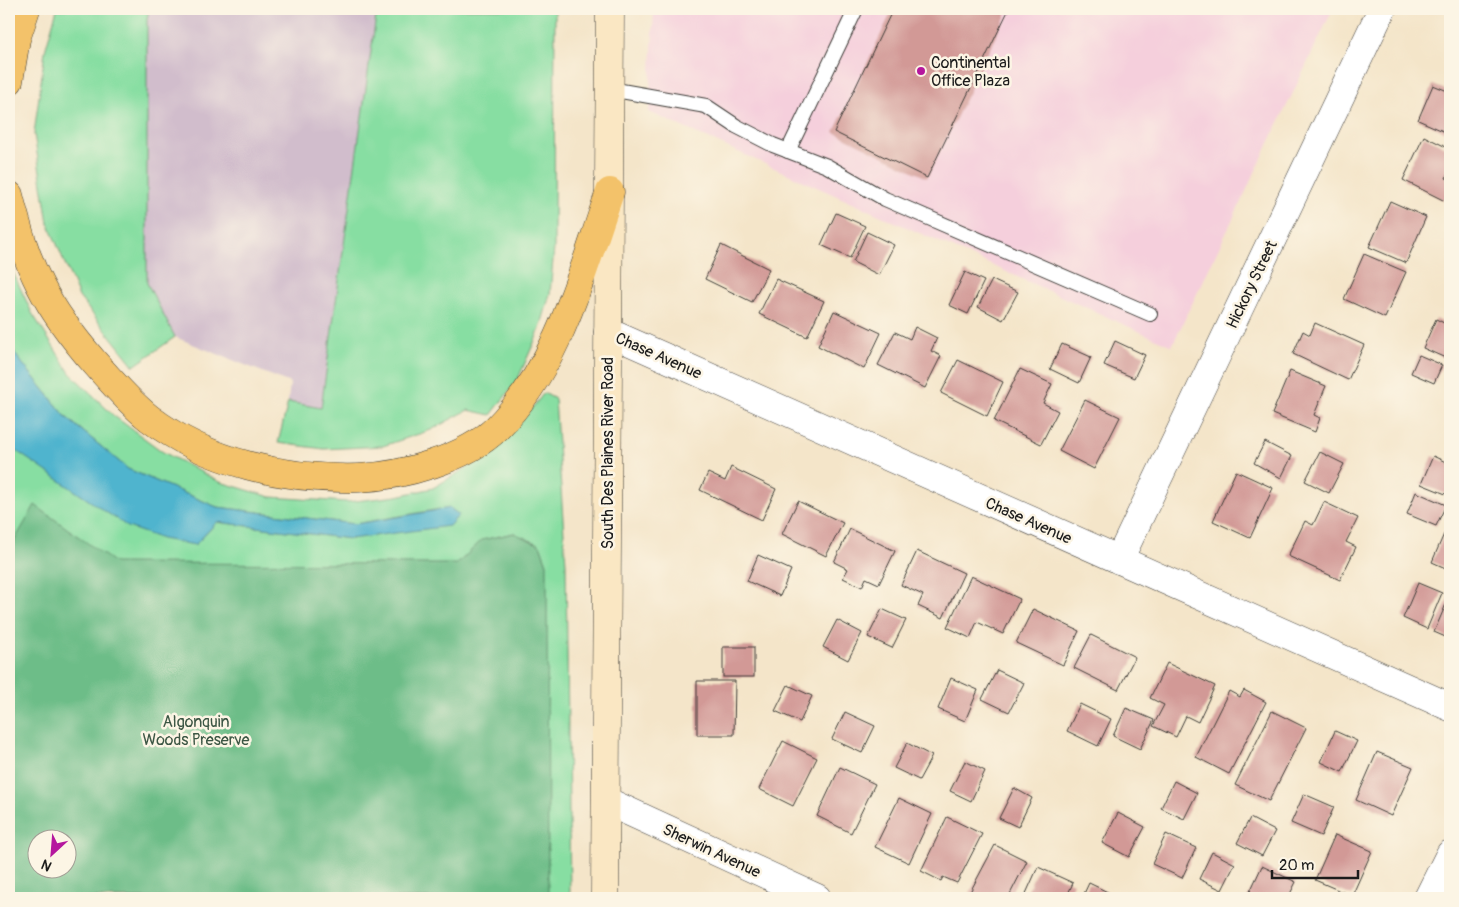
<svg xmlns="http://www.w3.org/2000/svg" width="1459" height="907" font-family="Pangolin,sans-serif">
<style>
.built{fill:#f5cfdc}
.industrial{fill:#d1bdcc}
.green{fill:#87dea2;stroke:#527d5f;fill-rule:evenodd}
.forest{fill:#6dbd88;stroke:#446c52;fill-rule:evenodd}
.water{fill:#4fb4ce;stroke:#366875}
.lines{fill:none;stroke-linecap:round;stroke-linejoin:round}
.stream{stroke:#4fb4ce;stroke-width:9}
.building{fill:#d29996}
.lane-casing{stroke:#3c3a36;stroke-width:16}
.street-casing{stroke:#3c3a36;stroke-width:29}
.secondary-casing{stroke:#3c3a36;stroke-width:29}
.highway-casing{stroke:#3c3a36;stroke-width:29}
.lane{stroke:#fff;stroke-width:14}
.street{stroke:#fff;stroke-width:28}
.secondary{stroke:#fae7c3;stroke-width:28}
.highway{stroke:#f3c26a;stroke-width:28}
.poi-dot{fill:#b5179e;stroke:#fcf5e5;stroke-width:2}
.labels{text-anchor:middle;stroke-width:5;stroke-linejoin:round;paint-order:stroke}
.poi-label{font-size:16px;fill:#1c1c1c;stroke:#fcf5e5;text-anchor:start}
.street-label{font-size:16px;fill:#1c1c1c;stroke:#fcf5e5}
.park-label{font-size:16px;fill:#3c5644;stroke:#fcf5e5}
</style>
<rect width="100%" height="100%" fill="#fcf5e5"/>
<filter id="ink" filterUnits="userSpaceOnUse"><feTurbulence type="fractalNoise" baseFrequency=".02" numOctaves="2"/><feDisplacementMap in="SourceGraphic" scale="10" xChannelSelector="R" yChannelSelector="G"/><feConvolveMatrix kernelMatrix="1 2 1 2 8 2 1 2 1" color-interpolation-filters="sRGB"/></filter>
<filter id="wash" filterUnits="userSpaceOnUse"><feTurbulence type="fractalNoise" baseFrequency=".0096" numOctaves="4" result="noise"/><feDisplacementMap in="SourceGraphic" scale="20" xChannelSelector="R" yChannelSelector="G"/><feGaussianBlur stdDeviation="1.12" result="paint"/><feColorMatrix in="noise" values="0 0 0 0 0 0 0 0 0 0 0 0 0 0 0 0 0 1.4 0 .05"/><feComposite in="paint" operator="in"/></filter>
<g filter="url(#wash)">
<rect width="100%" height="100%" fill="#f4e5c9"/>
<path class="built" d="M654,9H1333L1172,346L649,112Z"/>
<path class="industrial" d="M110,9H500L379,419L288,402L290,383L175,337L147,283Z"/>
<g class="green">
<path d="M57,9H149L147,20V283L175,337L134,366L79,297L48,223L34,134L45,51Z"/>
<path d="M377,9H555L554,248L550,294L540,329L517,381L491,415L468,410L431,430L383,446L324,449L278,443L288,402L321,408Z"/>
<path d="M9,264L32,313L70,373L114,416L163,452L220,482L271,497L347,502L397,496L433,488L491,453L511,434L544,393L555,399L566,564L570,898H9V446L195,545L217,522L351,539L440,509L355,524L217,507L128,469L67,418L18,358L9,344ZM514,533L540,545L547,564H458L482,540ZM38,840H68V870H38Z"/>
</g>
<path class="forest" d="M35,505L115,563L457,564L482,540L514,533L540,545L547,564L548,898H9V550ZM38,840H68V870H38Z"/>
<path class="water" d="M9,343L18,358L67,418L128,469L217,507L355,524L450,508L459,515L449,526L350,539L217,522L195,545L162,539L128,527L9,446Z"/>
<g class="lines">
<path class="stream" d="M9,333L10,332"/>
</g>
<g id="blocks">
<g class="building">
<path d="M893,9H1009L927,178L834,132Z"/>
<path d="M1433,85L1450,92V134L1418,120Z"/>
<path d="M1424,136L1450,149V169L1446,178L1450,180V195L1447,202L1403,180Z"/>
<path d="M1390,201L1426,217L1406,263L1369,247Z"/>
<path d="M836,213L865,226L850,258L821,245Z"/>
<path d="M867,232L894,245L879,275L853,262Z"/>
<path d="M721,245L769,269L752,302L705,279Z"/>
<path d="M1364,254L1406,272L1385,318L1344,299Z"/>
<path d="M965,272L984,281L968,314L949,305Z"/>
<path d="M776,279L824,301L807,337L759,314Z"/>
<path d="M992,280L1018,292L1003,320L978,307Z"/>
<path d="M834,311L881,333L864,369L818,346Z"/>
<path d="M1436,319L1450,326V360L1423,348Z"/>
<path d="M1315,323L1364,345L1348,380L1293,354L1303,331L1310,335Z"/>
<path d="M915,327L937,338L931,351L941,356L925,388L878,365L895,332L910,339Z"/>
<path d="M1115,341L1145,355L1134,378L1104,365Z"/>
<path d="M1062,344L1091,357L1079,383L1050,369Z"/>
<path d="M1419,355L1442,365L1434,383L1411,373Z"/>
<path d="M958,360L1003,382L987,416L941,393Z"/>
<path d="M1020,369L1052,384L1043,403L1058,411L1041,444L994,421Z"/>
<path d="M1290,371L1326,386L1314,415L1320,418L1315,432L1272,414Z"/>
<path d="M1085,400L1120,417L1094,469L1059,451Z"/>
<path d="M1265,442L1292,456L1281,478L1254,463Z"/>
<path d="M1320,452L1344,464L1329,493L1305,481Z"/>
<path d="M1433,456L1450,464V489L1448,495L1421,484Z"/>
<path d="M731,467L776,489L762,520L700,490L708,473L725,481Z"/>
<path d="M1236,471L1273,488L1250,538L1213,521Z"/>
<path d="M1416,492L1446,505L1436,526L1407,514Z"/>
<path d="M798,501L843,523L826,556L782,534Z"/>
<path d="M1324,502L1358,518L1346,542L1356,547L1340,580L1288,556L1305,521L1313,525Z"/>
<path d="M850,529L895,551L879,584L866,578L862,587L843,578L848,569L834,562Z"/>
<path d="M1444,534L1450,537V570L1432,562Z"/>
<path d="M917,551L964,573L943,618L918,606L923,595L901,585Z"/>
<path d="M758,555L791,570L780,596L747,581Z"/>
<path d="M971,576L1020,599L1003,634L977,622L970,638L947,627Z"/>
<path d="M1418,583L1442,593L1427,629L1403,618Z"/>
<path d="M1450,595V639L1434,632Z"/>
<path d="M882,609L906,620L892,648L868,637Z"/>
<path d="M1033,609L1079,631L1063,665L1016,643Z"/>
<path d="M837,620L862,633L848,660L823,647Z"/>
<path d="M1091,635L1135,657L1118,690L1074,668Z"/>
<rect x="723" y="647" width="31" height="30"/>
<path d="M1167,663L1215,686L1198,722L1186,716L1176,737L1153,726L1164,705L1150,698Z"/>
<path d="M997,670L1024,683L1009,712L982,699Z"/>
<path d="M951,678L978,690L965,721L938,709Z"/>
<path d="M697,681H735L734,735H697Z"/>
<path d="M788,685L812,696L800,722L775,711Z"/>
<path d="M1244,690L1266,702L1229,774L1196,757L1229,691L1240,697Z"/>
<path d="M1080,704L1111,719L1098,746L1067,731Z"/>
<path d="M1126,708L1154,720L1140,749L1113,736Z"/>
<path d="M1272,711L1306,728L1269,801L1235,785Z"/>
<path d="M845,712L875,726L862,753L832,739Z"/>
<path d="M1335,731L1357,741L1342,772L1321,762Z"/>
<path d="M783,741L817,758L793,806L759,789Z"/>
<path d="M907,743L932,756L919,780L894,768Z"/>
<path d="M1377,752L1413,767L1391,816L1356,800Z"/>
<path d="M965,761L985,771L971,801L950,791Z"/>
<path d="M840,767L875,784L851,833L817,816Z"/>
<path d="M1174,781L1197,793L1184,819L1161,808Z"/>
<path d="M1014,788L1032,798L1018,827L999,818Z"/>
<path d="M1304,794L1334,807L1321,836L1291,823Z"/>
<path d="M899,798L932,814L909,863L875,847Z"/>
<path d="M1118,813L1145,827L1129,857L1102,843Z"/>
<path d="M947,817L982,834L957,883L943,877L941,881L921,871Z"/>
<path d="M1250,818L1275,831L1262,856L1237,843Z"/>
<path d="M1166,834L1196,848L1182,878L1152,864Z"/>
<path d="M1335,835L1372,851L1352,896L1315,880Z"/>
<path d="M995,845L1027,861L1008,898H982L970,892Z"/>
<path d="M1212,852L1235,864L1222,890L1199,879Z"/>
<path d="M1262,866L1296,882L1288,898H1247Z"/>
<path d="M1038,867L1073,883L1066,898H1024Z"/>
<path d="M1089,883L1120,898H1082Z"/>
</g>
</g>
</g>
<g filter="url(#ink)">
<use href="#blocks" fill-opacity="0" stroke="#3c3a36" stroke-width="1"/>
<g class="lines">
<defs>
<g id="lane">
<path d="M610,89L706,106L736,126L773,145L827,166L885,199L1150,314"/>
<path d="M788,151L856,9"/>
</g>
<g id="street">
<path d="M608,332L1450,707"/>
<path d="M1119,560L1382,9"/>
<path d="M606,801L817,898"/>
<path d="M1428,898L1450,854"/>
</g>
<path id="secondary" d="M605,898L610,9"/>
<g id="highway">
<path d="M9,81L16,39L26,9"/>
<path d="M9,195C17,226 25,256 40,285C54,313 74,339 95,363C112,382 129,402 149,418C208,463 286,480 359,478C402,476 466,459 497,428C560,364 581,274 610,192"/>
</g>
</defs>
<use href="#lane" class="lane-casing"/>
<use href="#street" class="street-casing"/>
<use href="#secondary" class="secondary-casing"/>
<use href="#highway" class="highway-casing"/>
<use href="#lane" class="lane"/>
<use href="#street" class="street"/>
<use href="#secondary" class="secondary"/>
<use href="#highway" class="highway"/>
</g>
</g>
<circle class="poi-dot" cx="921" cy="71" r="5"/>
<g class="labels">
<g class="poi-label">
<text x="931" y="68">Continental<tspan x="931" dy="18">Office Plaza</tspan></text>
</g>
<g class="street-label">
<text transform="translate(1251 284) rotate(-64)" y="6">Hickory Street</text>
<text transform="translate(659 355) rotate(24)" y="6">Chase Avenue</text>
<text transform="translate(607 453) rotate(-90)" y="6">South Des Plaines River Road</text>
<text transform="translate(1029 520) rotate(24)" y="6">Chase Avenue</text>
<text transform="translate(712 850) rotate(25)" y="6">Sherwin Avenue</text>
</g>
<g class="park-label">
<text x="196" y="727">Algonquin<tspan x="196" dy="18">Woods Preserve</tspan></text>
</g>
</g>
<rect width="1459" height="907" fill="none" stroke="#fcf5e5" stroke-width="30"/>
<g transform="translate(52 854) rotate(206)"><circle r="24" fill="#fcf5e5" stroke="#a29e95"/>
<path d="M0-4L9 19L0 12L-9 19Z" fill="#b5179e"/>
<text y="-8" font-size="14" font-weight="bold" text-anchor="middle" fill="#1c1c1c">N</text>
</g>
<path d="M1272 870v8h86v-8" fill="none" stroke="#1c1c1c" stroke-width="2.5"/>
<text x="1279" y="870" font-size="15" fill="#1c1c1c" stroke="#fcf5e5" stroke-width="4" paint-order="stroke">20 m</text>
</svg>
